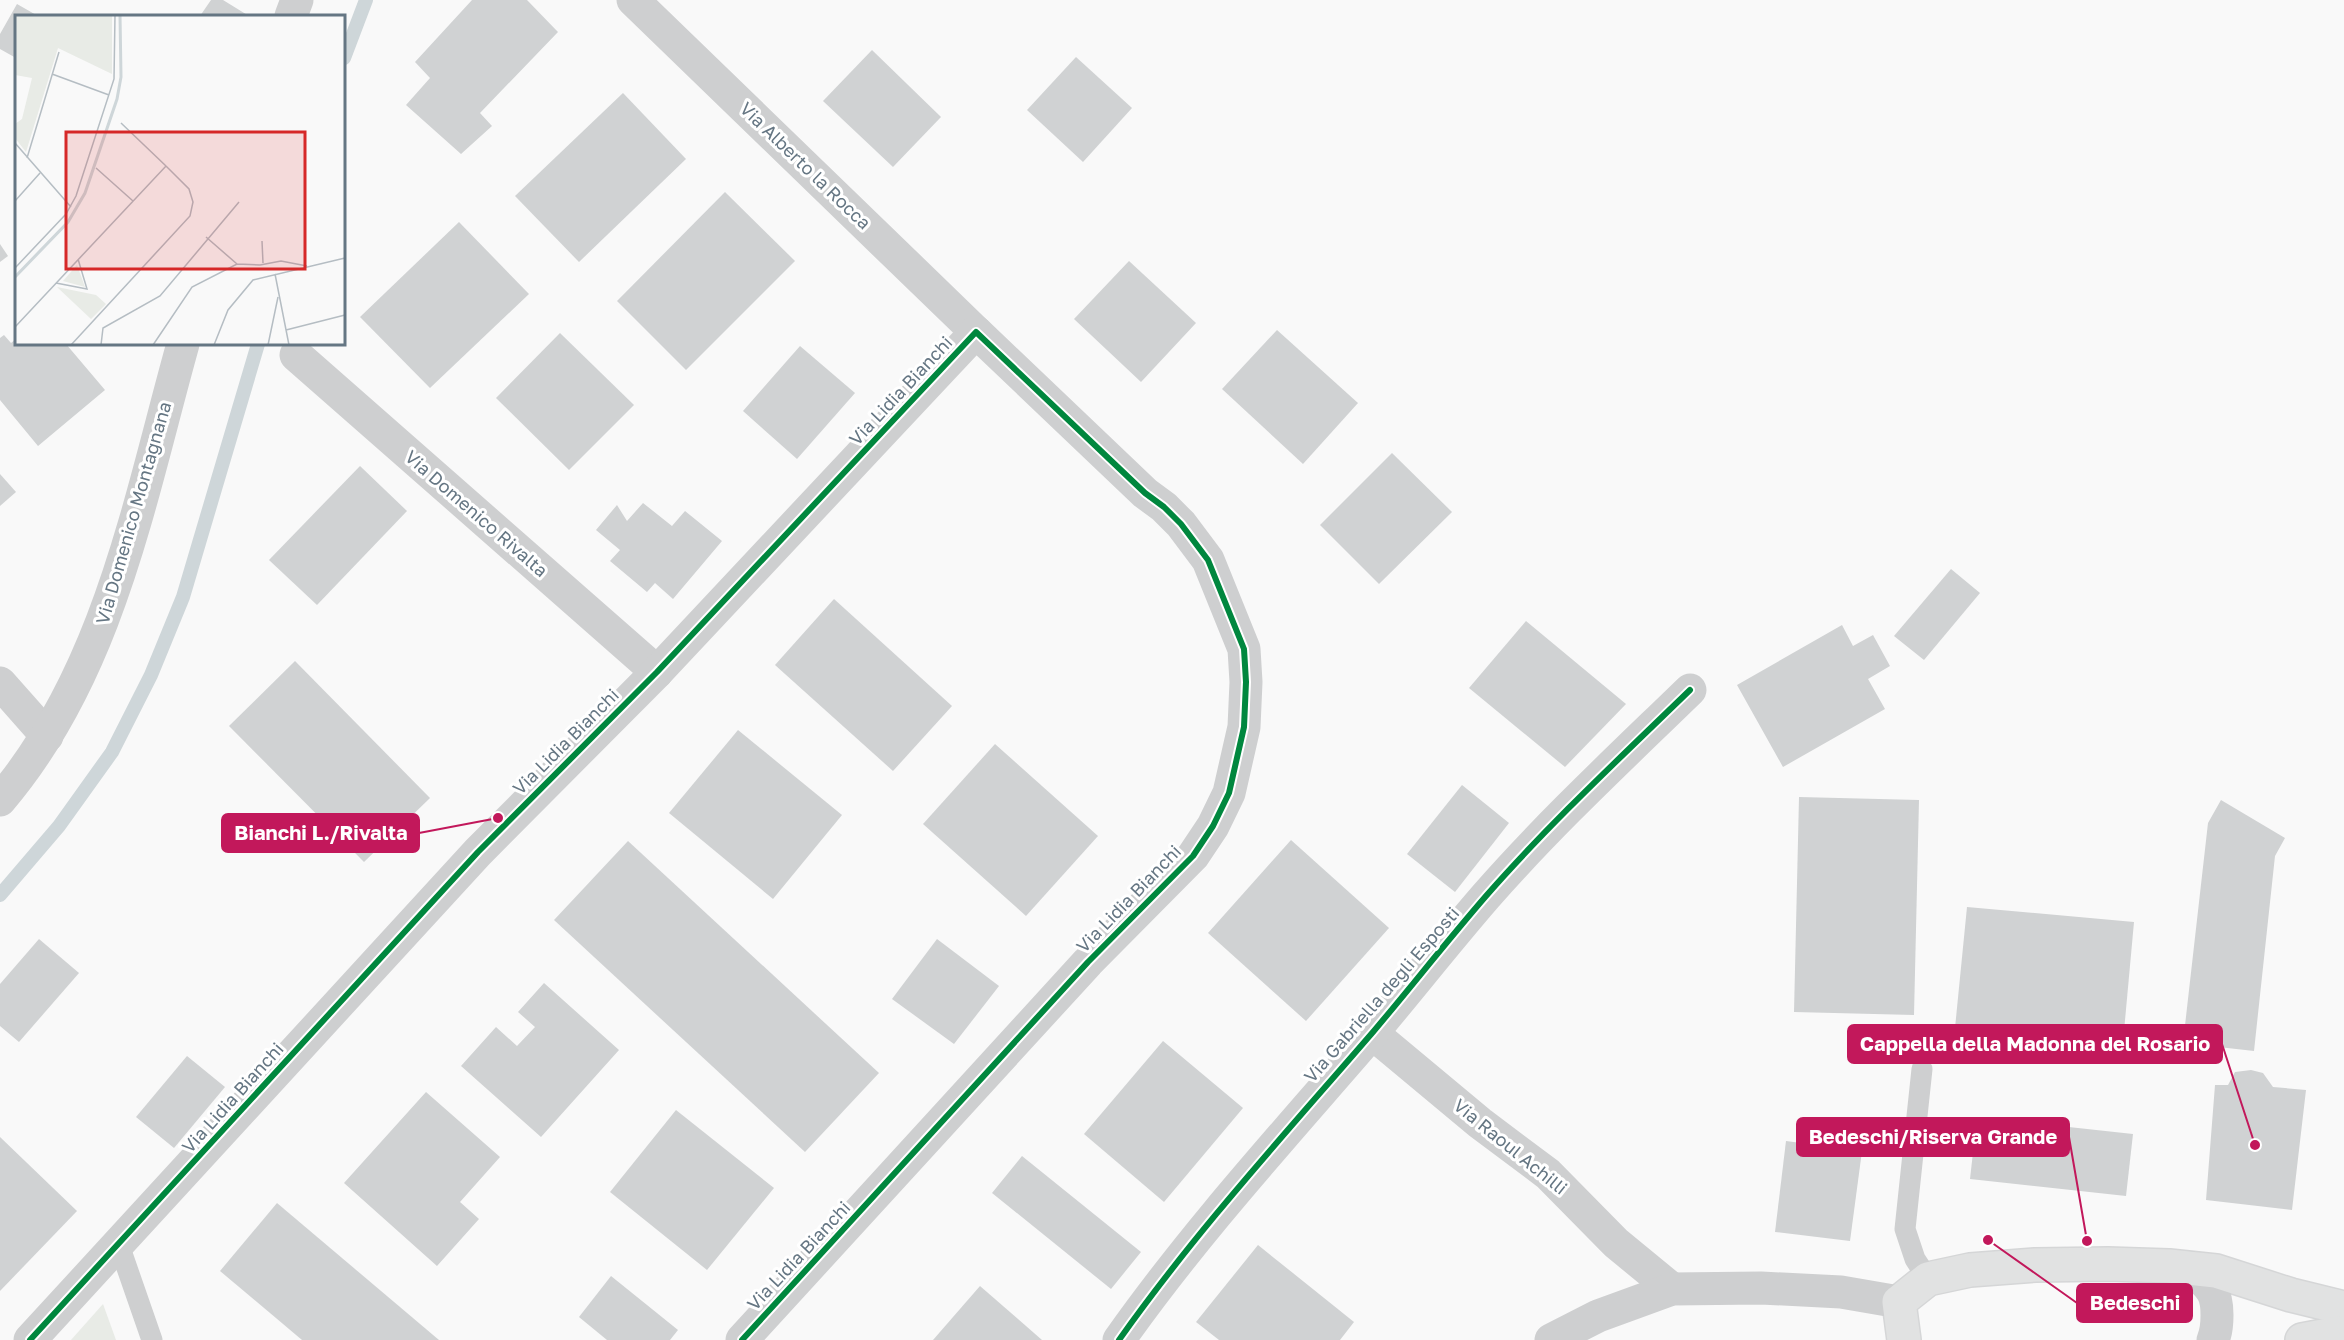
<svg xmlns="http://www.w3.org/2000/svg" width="2344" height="1340" font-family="'Golos Text',sans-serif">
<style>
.green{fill:#e8ebe6}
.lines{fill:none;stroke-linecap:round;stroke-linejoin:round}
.stream{stroke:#ced6d9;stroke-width:14}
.building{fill:#d0d2d3}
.secondary-casing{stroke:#d5d6d7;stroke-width:36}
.lane{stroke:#cecfd0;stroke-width:21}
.street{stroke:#cecfd0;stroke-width:33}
.secondary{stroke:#e1e2e2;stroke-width:33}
.cycleway-casing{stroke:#fff;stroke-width:10}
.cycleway{stroke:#00873e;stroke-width:6}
.labels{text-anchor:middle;stroke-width:6;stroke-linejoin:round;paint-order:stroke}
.street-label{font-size:18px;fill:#657683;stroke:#fff}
.inset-river{fill:none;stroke:#ced6d9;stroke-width:3}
.inset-road{fill:none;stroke:#b5bdc3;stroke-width:1.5}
.view{fill:#d62828;fill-opacity:0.15;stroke:#d62828;stroke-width:3}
.inset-edge{fill:none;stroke:#657683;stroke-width:3}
.leader{fill:none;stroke:#c2185b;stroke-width:2}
.callout-dot{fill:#c2185b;stroke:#fff;stroke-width:2}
.callout{fill:#c2185b;stroke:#c2185b;stroke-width:2}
.callout-label{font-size:20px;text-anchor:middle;font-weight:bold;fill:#fff}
</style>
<rect width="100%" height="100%" fill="#f9f9f9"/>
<path class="green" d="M103,1304L116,1340H71Z"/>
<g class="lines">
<g class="stream">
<path d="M344,58L366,0"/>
<path d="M0,895L59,826L112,752L151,675L183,597L258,344"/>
</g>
</g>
<g class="building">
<path d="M211,0H223L249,16H200Z"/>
<path d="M472,0H527L558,32L480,113L492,126L461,154L406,105L430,78L415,62Z"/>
<path d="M17,4L38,16H16V58L0,49V34Z"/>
<path d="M872,50L941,117L893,167L823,101Z"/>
<path d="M1076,57L1132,108L1083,162L1027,110Z"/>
<path d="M623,93L686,159L579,262L515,196Z"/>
<path d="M725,192L795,261L686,370L617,301Z"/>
<path d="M459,222L529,294L430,388L360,317Z"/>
<path d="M0,244L8,256L0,262Z"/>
<path d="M1129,261L1196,323L1141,382L1074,319Z"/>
<path d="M1277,330L1358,403L1303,464L1222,389Z"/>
<path d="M560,333L634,405L569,470L496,398Z"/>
<path d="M4,335L11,343L16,339V344H66L105,390L38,446L0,400V338Z"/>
<path d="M800,346L855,393L797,459L743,411Z"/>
<path d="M1392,453L1452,512L1379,584L1320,525Z"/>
<path d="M360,466L407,511L317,605L269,560Z"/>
<path d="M0,474L16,492L0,506Z"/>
<path d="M643,503L672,526L685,511L722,541L673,599L655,583L647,592L610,561L620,550L596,530L617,505L627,521Z"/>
<path d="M1951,569L1980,593L1924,660L1894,636Z"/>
<path d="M834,599L952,706L893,771L775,665Z"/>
<path d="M1526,621L1626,704L1565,767L1469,688Z"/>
<path d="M1842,625L1853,646L1873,635L1890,666L1868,679L1885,709L1783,767L1737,685Z"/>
<path d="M295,661L430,798L364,862L229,726Z"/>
<path d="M738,730L842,815L773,899L669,813Z"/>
<path d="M995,744L1098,836L1026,916L923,824Z"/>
<path d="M1462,785L1509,823L1455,892L1407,854Z"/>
<path d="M1799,797L1919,800L1914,1015L1794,1012Z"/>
<path d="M2221,800L2285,838L2275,856L2254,1051L2183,1043L2208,823Z"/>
<path d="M1291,840L1389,928L1306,1021L1208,933Z"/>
<path d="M628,841L879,1073L805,1152L554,920Z"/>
<path d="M1967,907L2134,922L2122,1053L1954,1038Z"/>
<path d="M39,939L79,973L19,1042L0,1026V984Z"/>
<path d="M937,939L999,986L954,1044L892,999Z"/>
<path d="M544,983L619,1050L541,1137L461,1066L496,1027L517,1046L535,1027L518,1012Z"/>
<path d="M1163,1041L1243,1108L1164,1202L1084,1134Z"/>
<path d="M187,1056L225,1087L174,1148L136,1117Z"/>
<path d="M2251,1070L2263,1073L2273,1087L2306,1090L2292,1210L2206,1200L2215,1085H2228L2235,1072Z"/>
<path d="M426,1092L500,1157L460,1202L479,1219L437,1266L344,1183Z"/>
<path d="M676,1110L774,1188L707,1270L610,1192Z"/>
<path d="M1977,1117L2133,1134L2126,1196L1970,1179Z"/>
<path d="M0,1137L77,1211L0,1291Z"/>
<path d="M1786,1141L1862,1151L1850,1241L1775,1232Z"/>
<path d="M1022,1156L1141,1252L1111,1289L992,1193Z"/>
<path d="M277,1203L439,1340H302L220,1271Z"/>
<path d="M1258,1245L1354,1322L1340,1340H1219L1196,1322Z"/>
<path d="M611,1276L678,1330L670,1340H607L579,1317Z"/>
<path d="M980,1286L1042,1340H933Z"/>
</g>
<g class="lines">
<defs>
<g id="secondary">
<path d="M1904,1340L1899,1302L1928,1279L1970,1270L2035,1265L2108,1264L2169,1266L2216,1271L2291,1295L2344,1308"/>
<path d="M2302,1340L2344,1332"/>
</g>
</defs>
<use href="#secondary" class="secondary-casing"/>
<g class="lane">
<path d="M1922,1069L1905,1229L1915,1259L1928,1279"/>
<path d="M119,1245L152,1340"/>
</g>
<g class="street">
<path d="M633,0L976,332"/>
<path d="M291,16L297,0"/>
<path d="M296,355L657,672"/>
<path d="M0,683L47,736"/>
<path d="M0,800C109,672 139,501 183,344"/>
<path d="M1372,1033L1480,1123L1548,1174L1616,1243L1672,1289"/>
<path d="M2192,1268C2198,1276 2207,1283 2212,1291C2219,1302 2218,1328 2213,1340"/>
<path d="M30,1340L478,852L657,672L976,332L1145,493L1164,507L1181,524L1208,560L1244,649L1246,682L1244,727L1229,793L1213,826L1193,856L1088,962L742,1340"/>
<path d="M1119,1340C1196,1231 1286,1133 1373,1032C1411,987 1447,941 1486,896C1550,823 1621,757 1690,690"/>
<path d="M1551,1340L1598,1316L1672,1289L1761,1288L1841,1292L1899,1302"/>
</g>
<use href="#secondary" class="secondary"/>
<defs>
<g id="cycleway">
<path d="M30,1340L478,852L657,672L976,332L1145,493L1164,507L1181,524L1208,560L1244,649L1246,682L1244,727L1229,793L1213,826L1193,856L1088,962L742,1340"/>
<path d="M1119,1340C1196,1231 1286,1133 1373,1032C1411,987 1447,941 1486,896C1550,823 1621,757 1690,690"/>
</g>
</defs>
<use href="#cycleway" class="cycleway-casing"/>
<use href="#cycleway" class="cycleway"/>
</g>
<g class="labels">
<g class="street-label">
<text transform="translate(805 166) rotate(44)" y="6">Via Alberto la Rocca</text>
<text transform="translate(901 391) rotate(-47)" y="6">Via Lidia Bianchi</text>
<text transform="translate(134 513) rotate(-74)" y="6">Via Domenico Montagnana</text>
<text transform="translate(476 514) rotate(41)" y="6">Via Domenico Rivalta</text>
<text transform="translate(566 742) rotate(-45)" y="6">Via Lidia Bianchi</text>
<text transform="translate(1129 899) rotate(-46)" y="6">Via Lidia Bianchi</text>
<text transform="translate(1382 995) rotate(-49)" y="6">Via Gabriella degli Esposti</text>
<text transform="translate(233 1098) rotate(-48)" y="6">Via Lidia Bianchi</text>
<text transform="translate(1510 1147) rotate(39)" y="6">Via Raoul Achilli</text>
<text transform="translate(799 1256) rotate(-47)" y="6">Via Lidia Bianchi</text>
</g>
</g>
<g transform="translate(15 15)">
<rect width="330" height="330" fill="#f9f9f9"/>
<path d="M0,0H97V59L43,33L11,137L0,123V109L7,104L17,63L0,60ZM62,250L70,272L48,266ZM42,272L81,280L91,289L76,304Z" fill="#e8ebe6"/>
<path class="inset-river" d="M0,262L53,207L70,178L102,84L106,62L105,0"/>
<path class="inset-road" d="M37,59L94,80M106,108L151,151M0,128L56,192M12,143L44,37M81,153L118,186M0,186L25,158M191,222L222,249M247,226L248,248M245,250L266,246L292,251M0,253L51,199L61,181L99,64L100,0M260,259L274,330M41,268L72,274L63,244M0,312L151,151L174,174L178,187L175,201L56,330M271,315L330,300M86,330L88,313L145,281L224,187M138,330L177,272L222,249L245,250M199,330L213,295L238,265L330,243M253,330L263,282"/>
<path class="view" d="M51,117H290V254H51Z"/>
<rect width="330" height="330" class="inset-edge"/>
</g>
<path class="leader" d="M498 818L419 833M2255 1145L2222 1044M2087 1241L2069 1137M1988 1240L2077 1303"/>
<g class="callout-dot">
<circle cx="498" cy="818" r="6"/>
<circle cx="2255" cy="1145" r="6"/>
<circle cx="2087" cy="1241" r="6"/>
<circle cx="1988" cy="1240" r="6"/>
</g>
<g class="callout">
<rect x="222" y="814" width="197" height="38" rx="6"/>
<rect x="1848" y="1025" width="374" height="38" rx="6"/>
<rect x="1797" y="1118" width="272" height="38" rx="6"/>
<rect x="2077" y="1284" width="115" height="38" rx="6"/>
</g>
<g class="callout-label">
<text x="321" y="840">Bianchi L./Rivalta</text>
<text x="2035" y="1051">Cappella della Madonna del Rosario</text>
<text x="1933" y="1144">Bedeschi/Riserva Grande</text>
<text x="2135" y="1310">Bedeschi</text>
</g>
</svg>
